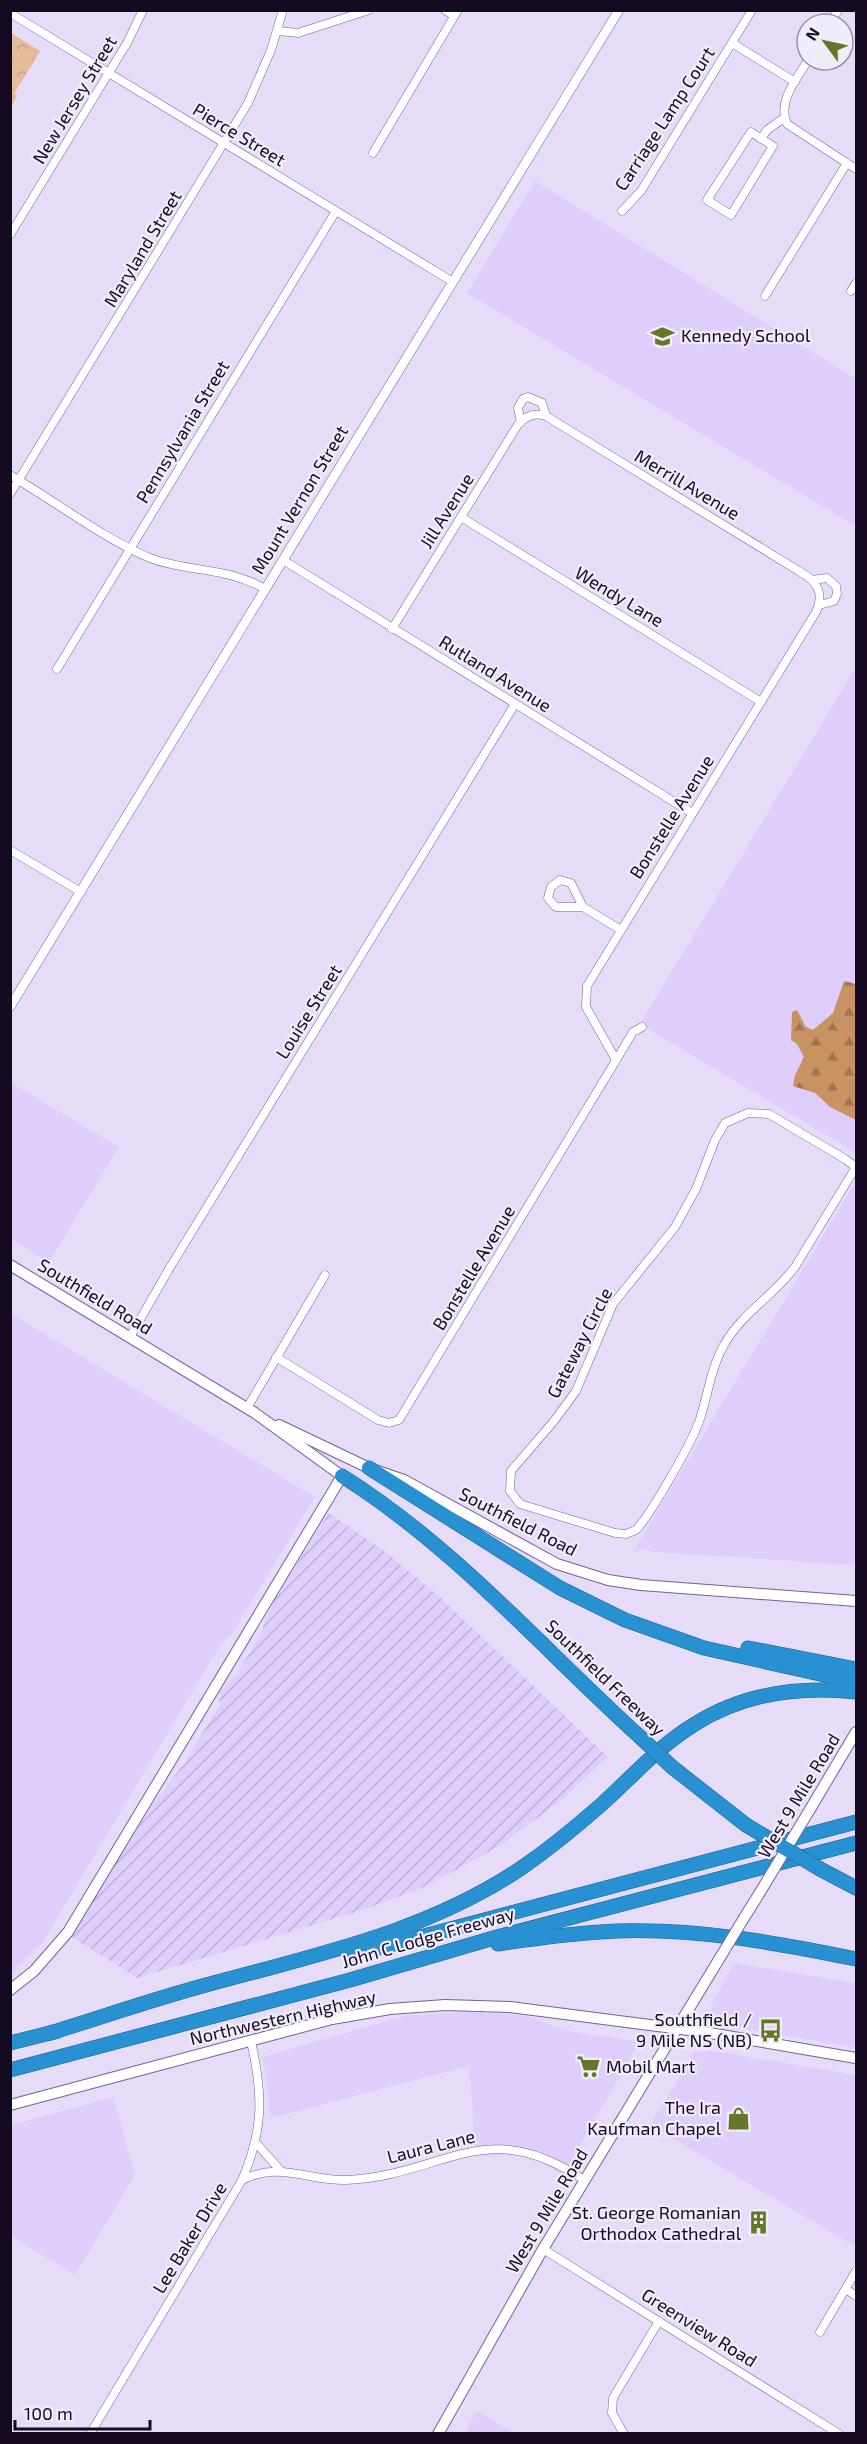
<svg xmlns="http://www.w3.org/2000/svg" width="867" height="2444" font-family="'Exo 2',sans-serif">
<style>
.built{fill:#dfcefc}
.industrial{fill:url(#industrial-furrows)}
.forest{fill:url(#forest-firs)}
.park{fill:url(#park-crowns)}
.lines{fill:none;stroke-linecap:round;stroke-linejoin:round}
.minor-casing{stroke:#775e9c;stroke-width:9}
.tertiary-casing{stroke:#775e9c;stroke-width:10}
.secondary-casing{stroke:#775e9c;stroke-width:12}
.motorway-casing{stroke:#216294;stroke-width:15}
.minor{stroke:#fff;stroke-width:8}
.tertiary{stroke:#fff;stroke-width:9}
.secondary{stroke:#fff;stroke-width:10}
.motorway{stroke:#2791d2;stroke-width:14}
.secondary-bridge-casing{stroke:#775e9c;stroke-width:12;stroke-linecap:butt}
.motorway-bridge-casing{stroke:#216294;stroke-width:15;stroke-linecap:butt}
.secondary-bridge{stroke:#fff;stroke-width:10}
.motorway-bridge{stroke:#2791d2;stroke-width:14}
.labels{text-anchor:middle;stroke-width:4.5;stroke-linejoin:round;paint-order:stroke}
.street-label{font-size:18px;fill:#150a22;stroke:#f1ecfa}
.poi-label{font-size:18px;fill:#150a22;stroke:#f1ecfa;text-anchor:end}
</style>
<defs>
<pattern id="industrial-furrows" width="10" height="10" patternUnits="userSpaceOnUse" patternTransform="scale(1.5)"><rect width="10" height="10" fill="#dfcefc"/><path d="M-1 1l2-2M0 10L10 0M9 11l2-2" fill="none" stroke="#beb0d8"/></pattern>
<pattern id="forest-firs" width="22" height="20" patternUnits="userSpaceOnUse" patternTransform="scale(1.5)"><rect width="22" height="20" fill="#c99262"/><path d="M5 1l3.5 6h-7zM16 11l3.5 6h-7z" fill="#a27550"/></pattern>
<pattern id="park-crowns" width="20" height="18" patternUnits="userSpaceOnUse" patternTransform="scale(1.5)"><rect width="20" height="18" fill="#e4bc9a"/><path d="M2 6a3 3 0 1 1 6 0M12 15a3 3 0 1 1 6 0" fill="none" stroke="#c3a084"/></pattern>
</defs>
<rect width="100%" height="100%" fill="#e6dcf8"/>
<g class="built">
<path d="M535,181L856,379V526L467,293Z"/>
<path d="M856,667V1153L640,1024Z"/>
<path d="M11,1083L119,1147L49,1262L11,1239Z"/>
<path d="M856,1181V1565L654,1552L643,1549L633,1552Z"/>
<path d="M11,1314L315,1497L231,1635L221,1644L42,1943L11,1974Z"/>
<path d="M734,1963L856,1983V2048L711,2023V2006Z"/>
<path d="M463,2012L522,2015L573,2032L640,2042L563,2175L545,2164L520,2155L476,2156L469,2066L271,2118L263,2057L404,2016Z"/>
<path d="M714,2051L856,2075V2247L650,2125L694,2052Z"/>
<path d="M113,2097L135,2175L75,2275L11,2236V2125Z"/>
<path d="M477,2411L513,2433H464Z"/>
</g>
<path class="industrial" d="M329,1513L387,1553L441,1598L608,1757L564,1798L501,1845L427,1886L366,1909L137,1978L69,1935L156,1800L183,1765L219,1706L220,1692L237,1674L259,1637L274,1601Z"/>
<path class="forest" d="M844,981L856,984V1120L830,1107L815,1093L793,1086L795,1075L804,1057L797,1044L791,1040L792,1012L797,1010L806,1027L813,1030L833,1013Z"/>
<path class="park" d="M11,33L40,51L14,94L17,96L11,107Z"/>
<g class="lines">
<defs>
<g id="minor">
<path d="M445,10L454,16"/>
<path d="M10,13L453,282"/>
<path d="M830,24L838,10"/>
<path d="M278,31L298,33L369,10"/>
<path d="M732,43L795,82"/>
<path d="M808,60C797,79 777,101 787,124L856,169"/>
<path d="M751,132L773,146L731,215L707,200Z"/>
<path d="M761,139L767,130L784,118"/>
<path d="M373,153L458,10"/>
<path d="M622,211L641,191L752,10"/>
<path d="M10,235L127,43L143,10"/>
<path d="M851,291L856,283"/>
<path d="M765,296L847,163"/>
<path d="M521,422L518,408L523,399L528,397L542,403L546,416"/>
<path d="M10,475C53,500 106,540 150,558C190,573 225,566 265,589"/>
<path d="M10,494L248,103L271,50L283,10"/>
<path d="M461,517L761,702"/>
<path d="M283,560L692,813"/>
<path d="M812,580L827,578L836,586L837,594L834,601L819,605"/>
<path d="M392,629L517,426C525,416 534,412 546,416L807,576C820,586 823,597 816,612L587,986L586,1007L616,1060"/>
<path d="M57,669L336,211"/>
<path d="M10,850L81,892"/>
<path d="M583,907H556L548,898L551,887L560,880L571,883L583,907L621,930"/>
<path d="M856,1167L795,1267C774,1295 741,1314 724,1345C711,1368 708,1394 700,1419C693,1441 651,1514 636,1530L626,1534L615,1533L520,1504L510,1491L511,1471L554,1421L576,1391L613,1304L675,1227L696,1189L715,1140L725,1123L748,1113L769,1114L845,1159L856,1167V1168"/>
<path d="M130,1337L169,1269L515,704"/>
<path d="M276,1357L378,1420L389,1423L399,1420L633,1032L642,1027"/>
<path d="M247,1408L325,1275"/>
<path d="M257,2144L280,2170"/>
<path d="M242,2180C280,2161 308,2181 346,2180C444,2176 484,2113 584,2180"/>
<path d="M543,2249L839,2434"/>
<path d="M846,2289L856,2296"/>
<path d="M820,2332L856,2271"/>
<path d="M90,2434L242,2180C264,2129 263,2094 251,2041"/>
<path d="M624,2434L612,2413L613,2398L659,2321"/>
</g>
<path id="tertiary" d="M10,1007L619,10"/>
<g id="secondary">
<path d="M10,1265L255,1413L342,1476L68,1932L34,1971L10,1990"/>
<path d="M279,1425L369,1468L404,1480L557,1564L608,1580L641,1585L856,1601"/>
<path d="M812,1806L856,1732"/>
<path d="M744,1918L759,1894"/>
<path d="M10,2105L332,2019L390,2009L445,2005L510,2007L704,2032L856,2058"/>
<path d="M438,2434L543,2249L724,1951"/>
</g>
<g id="motorway">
<path d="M369,1468L560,1588L625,1620L704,1648L856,1682"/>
<path d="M342,1476C455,1547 541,1647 639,1736"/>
<path d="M748,1648L856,1669"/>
<path d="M672,1767L746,1825"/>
<path d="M820,1869L856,1888"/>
<path d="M498,1944C537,1938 576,1933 616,1931C697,1928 778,1943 856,1959"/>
<path d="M352,1955L856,1822"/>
<path d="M50,2033C102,2017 154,1999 206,1985C315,1955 424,1933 520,1869C549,1849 576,1827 602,1804C632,1777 660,1745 695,1724C744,1693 800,1686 856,1692"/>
<path d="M10,2043L58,2031"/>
<path d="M10,2070L350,1980L497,1937L856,1843"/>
</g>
</defs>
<use href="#minor" class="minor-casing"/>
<use href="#tertiary" class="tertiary-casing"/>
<use href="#secondary" class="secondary-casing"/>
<use href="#motorway" class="motorway-casing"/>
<use href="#minor" class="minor"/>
<use href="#tertiary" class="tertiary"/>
<use href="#secondary" class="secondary"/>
<use href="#motorway" class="motorway"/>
<defs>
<g id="secondary-bridge">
<path d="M759,1894L812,1806"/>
<path d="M724,1951L744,1918"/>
</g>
<g id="motorway-bridge">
<path d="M639,1736L672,1767"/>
<path d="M746,1825L820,1869"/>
</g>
</defs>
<use href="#secondary-bridge" class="secondary-bridge-casing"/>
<use href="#motorway-bridge" class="motorway-bridge-casing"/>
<use href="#secondary-bridge" class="secondary-bridge"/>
<use href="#motorway-bridge" class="motorway-bridge"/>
</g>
<defs>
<symbol id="school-bare" viewBox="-9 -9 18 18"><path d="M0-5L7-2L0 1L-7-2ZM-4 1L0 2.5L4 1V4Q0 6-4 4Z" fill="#637726" stroke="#f1ecfa" stroke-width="2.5" paint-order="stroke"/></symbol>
<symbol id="bus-bare" viewBox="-9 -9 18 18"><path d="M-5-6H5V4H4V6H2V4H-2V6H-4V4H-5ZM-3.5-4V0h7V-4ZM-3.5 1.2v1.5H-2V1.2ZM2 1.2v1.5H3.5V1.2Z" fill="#637726" stroke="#f1ecfa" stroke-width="2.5" paint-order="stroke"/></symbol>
<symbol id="supermarket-bare" viewBox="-9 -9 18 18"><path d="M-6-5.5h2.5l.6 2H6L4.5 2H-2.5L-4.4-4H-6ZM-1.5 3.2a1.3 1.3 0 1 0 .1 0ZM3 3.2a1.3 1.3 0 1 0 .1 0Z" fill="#637726" stroke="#f1ecfa" stroke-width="2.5" paint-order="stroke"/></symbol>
<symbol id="shop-bare" viewBox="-9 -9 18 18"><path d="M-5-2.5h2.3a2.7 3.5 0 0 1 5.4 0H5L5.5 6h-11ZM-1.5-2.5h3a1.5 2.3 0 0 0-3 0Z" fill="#637726" stroke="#f1ecfa" stroke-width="2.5" paint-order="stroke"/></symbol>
<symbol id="building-bare" viewBox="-9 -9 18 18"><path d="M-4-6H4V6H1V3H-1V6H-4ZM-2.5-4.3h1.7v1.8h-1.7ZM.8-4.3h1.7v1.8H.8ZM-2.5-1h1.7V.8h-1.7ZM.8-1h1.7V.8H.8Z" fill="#637726" stroke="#f1ecfa" stroke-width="2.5" paint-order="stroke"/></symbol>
</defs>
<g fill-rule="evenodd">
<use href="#school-bare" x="646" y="320" width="33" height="33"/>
<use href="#bus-bare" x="754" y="2014" width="33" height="33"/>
<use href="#supermarket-bare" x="572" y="2050" width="33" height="33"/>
<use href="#shop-bare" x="722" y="2102" width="33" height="33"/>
<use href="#building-bare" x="742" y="2206" width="33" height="33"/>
</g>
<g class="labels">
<g class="street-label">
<text transform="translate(75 100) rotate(-59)" y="6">New Jersey Street</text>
<text transform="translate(665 119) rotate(-57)" y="6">Carriage Lamp Court</text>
<text transform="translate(239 135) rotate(31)" y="6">Pierce Street</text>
<text transform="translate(143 249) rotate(-59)" y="6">Maryland Street</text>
<text transform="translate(183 432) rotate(-59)" y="6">Pennsylvania Street</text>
<text transform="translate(687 485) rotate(31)" y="6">Merrill Avenue</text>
<text transform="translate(300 500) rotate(-59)" y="6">Mount Vernon Street</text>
<text transform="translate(447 511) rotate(-58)" y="6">Jill Avenue</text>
<text transform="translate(619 597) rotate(31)" y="6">Wendy Lane</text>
<text transform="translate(495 674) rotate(32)" y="6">Rutland Avenue</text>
<text transform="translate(672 817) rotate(-58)" y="6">Bonstelle Avenue</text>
<text transform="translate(309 1012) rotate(-58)" y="6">Louise Street</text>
<text transform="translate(474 1268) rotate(-59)" y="6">Bonstelle Avenue</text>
<text transform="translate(95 1297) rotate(31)" y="6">Southfield Road</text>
<text transform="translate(580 1343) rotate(-63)" y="6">Gateway Circle</text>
<text transform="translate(518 1522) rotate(27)" y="6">Southfield Road</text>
<text transform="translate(605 1678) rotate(44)" y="6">Southfield Freeway</text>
<text transform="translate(799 1796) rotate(-59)" y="6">West 9 Mile Road</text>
<text transform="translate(428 1938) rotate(-16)" y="6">John C Lodge Freeway</text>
<text transform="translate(283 2018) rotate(-13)" y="6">Northwestern Highway</text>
<text transform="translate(431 2147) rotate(-14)" y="6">Laura Lane</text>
<text transform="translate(547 2211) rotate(-59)" y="6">West 9 Mile Road</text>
<text transform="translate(190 2238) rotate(-59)" y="6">Lee Baker Drive</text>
<text transform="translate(699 2328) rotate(32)" y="6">Greenview Road</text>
</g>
<g class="poi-label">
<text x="681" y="342" text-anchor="start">Kennedy School</text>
<text x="752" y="2026">Southfield /<tspan x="752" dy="21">9 Mile NS (NB)</tspan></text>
<text x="606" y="2073" text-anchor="start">Mobil Mart</text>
<text x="721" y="2114">The Ira<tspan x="721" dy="21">Kaufman Chapel</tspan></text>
<text x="741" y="2219">St. George Romanian<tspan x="741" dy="21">Orthodox Cathedral</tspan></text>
</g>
</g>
<rect width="867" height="2444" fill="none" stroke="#150a22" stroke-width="24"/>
<g transform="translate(825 42) rotate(303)"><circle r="28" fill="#f1ecfa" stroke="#9992a4" stroke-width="1.5"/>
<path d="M0-4.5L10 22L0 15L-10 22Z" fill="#637726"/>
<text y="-9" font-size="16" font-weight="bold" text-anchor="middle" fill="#150a22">N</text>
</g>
<path d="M15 2420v9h135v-9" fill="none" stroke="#150a22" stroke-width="3"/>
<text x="24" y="2420" font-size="18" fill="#150a22" stroke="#f1ecfa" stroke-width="4.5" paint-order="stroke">100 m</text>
</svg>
